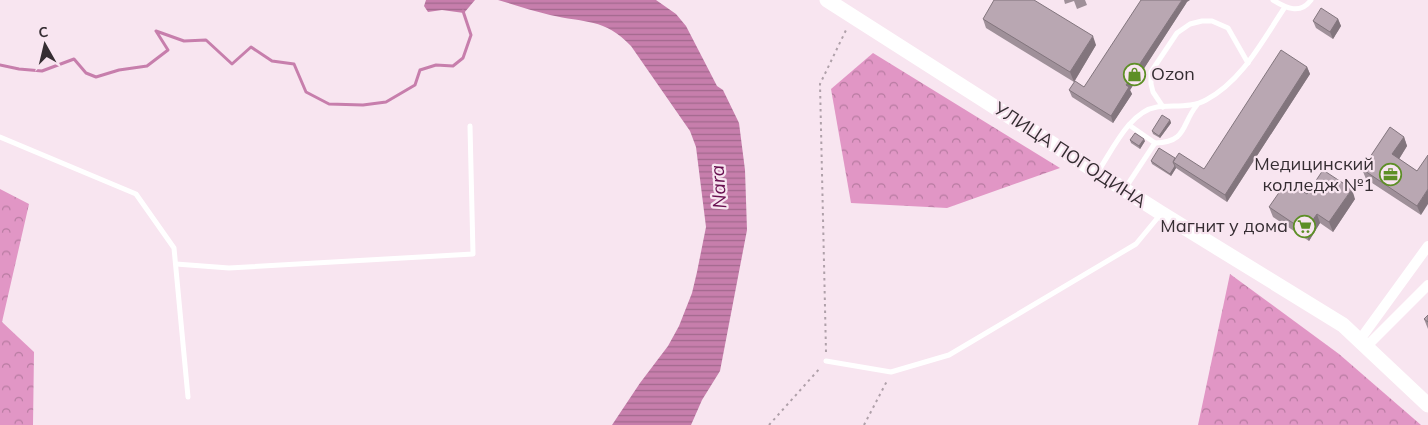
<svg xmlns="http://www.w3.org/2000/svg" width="1428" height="425" font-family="Mulish,sans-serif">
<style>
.forest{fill:url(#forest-crowns)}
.water{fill:url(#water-rules)}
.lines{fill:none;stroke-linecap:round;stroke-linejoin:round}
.stream{stroke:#c77eac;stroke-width:3}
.path{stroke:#afa0a9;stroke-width:2;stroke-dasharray:2.5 4;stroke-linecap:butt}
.lane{stroke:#fff;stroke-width:5}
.street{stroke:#fff;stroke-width:10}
.secondary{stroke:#fff;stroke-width:15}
.wall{fill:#9f9099}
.shaded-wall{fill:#82757d}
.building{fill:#b9a7b2;stroke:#82757d}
.labels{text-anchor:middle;stroke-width:4.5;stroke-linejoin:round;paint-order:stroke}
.poi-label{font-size:18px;fill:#352d32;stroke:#f8e5f0;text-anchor:end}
.street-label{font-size:18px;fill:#352d32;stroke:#f8e5f0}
.water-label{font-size:19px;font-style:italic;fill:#681050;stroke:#f8e5f0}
</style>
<defs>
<pattern id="forest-crowns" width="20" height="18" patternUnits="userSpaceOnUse" patternTransform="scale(1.25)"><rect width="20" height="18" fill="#e196c5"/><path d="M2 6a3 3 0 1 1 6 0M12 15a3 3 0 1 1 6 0" fill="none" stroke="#b77ba1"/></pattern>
<pattern id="water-rules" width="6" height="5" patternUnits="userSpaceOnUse" patternTransform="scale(1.25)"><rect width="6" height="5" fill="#c77eac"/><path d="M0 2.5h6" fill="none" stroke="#a2688d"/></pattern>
</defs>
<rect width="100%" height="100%" fill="#f8e5f0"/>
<g class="forest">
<path d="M873,53L1060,168L947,208L851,203L831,89Z"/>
<path d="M0,189L29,204L2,322L34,352L33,425H0Z"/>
<path d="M1230,274L1339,354L1421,425H1198Z"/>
</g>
<g class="water">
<path d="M426,0H475L464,13L442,10L428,12L424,6Z"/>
<path d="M498,0H656L676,14L686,26L717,86L723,90L739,123L745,170L747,230L720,371L702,400L691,425H612L640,383L668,346L679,326L692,293L697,272L706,227L696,147L690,131L631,46C605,18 584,23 550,15C533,11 515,5 498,0Z"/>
</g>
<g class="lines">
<path class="stream" d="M0,65L19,69L42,71L74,59L86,73L96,77L119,70L147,66L168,50L156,31L184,41L206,40L232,64L251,47L272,61L294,64L306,92L329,104L363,105L386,102L415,85L420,70L436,65L453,66L463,58L471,35L463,11"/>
<g class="path">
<path d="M826,352L820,84L847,28"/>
<path d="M769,425L821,367"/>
<path d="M864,425L888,379"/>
</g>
<g class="lane">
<path d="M1273,0C1286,8 1300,15 1311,0"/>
<path d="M1163,107L1153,92L1151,84V72L1177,33L1190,24L1202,21H1212L1228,28L1248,63"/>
<path d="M0,137L136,194L174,248L188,397"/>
<path d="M1155,143C1188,142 1181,124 1197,105"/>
<path d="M1099,170C1113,149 1130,111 1157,107C1174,105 1192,108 1206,100C1243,80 1262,41 1285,7"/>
<path d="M1126,187L1155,143L1129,125"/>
<path d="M176,264L229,268L473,254L470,126"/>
<path d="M826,361L891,372L949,355L1136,244L1160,215"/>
</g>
<g class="street">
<path d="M1359,341L1428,246"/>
<path d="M1366,347L1428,285"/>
</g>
<path class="secondary" d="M827,0L1161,213L1343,325L1428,405"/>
</g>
<g class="wall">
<path d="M1064,0H1085L1087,5L1077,9L1074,1L1065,4Z"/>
<path d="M1187,2L1130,90L1132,94L1113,123L1072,97L1069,90L1084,87Z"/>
<path d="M983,19L1096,45L1074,82L986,28Z"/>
<path d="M1338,19L1341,26L1333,39L1316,28L1313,21Z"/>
<path d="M1307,67L1310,74L1227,202L1176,168L1171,176L1152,164L1151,161L1175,158L1204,169Z"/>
<path d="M1170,120L1171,123L1160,138L1153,134L1152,131Z"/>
<path d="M1404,137L1407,146L1399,159L1417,171L1421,215L1366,179L1362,169Z"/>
<path d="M1130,140L1145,141L1140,149L1131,143Z"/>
<path d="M1307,194L1355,199L1333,232L1320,223L1309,241L1273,217L1269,207Z"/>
<path d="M1428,315V329L1424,319Z"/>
</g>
<g class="shaded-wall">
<path d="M1182,0H1190L1187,2L1130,90L1132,94L1113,123L1111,116L1126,85Z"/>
<path d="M1338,19L1341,26L1333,39L1330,32Z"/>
<path d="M1093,36L1096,45L1074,82L1070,72Z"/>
<path d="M1307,67L1310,74L1227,202L1225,195Z"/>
<path d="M1170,120L1171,123L1160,138L1159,136Z"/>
<path d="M1404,137L1407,146L1396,164L1392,154Z"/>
<path d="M1144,139L1145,141L1140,149L1139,146Z"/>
<path d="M1175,166L1176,168L1171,176L1170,174Z"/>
<path d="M1352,189L1355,199L1333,232L1329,222Z"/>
<path d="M1428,189V204L1421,215L1417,206Z"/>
<path d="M1317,214L1320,223L1309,241L1305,231Z"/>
</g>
<g class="building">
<path d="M994,0H1034L1093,36L1070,72L983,19Z"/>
<path d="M1141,0H1182L1126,85L1129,87L1111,116L1069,90L1075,81L1084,87Z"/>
<path d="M1321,8L1338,19L1330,32L1313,21Z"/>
<path d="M1281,50L1307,67L1225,195L1173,162L1179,153L1204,169Z"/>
<path d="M1162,115L1170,120L1159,136L1152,131Z"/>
<path d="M1390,127L1404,137L1392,154L1417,171L1428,155V189L1417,206L1362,169Z"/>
<path d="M1135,133L1144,139L1139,146L1130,140Z"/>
<path d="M1159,148L1175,158L1173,162L1175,166L1170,174L1151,161Z"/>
<path d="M1323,170L1352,189L1329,222L1317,214L1305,231L1269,207L1287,181L1307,194Z"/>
<path d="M1428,315V322L1424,319Z"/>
</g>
<defs>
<symbol id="shop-ring" viewBox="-11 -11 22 22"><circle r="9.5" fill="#f8e5f0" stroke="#5d8f26" stroke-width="1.5"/><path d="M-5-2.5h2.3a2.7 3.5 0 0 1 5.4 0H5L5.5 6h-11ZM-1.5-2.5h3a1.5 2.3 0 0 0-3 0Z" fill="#5d8f26"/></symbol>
<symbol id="office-ring" viewBox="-11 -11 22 22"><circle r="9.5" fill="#f8e5f0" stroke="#5d8f26" stroke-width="1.5"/><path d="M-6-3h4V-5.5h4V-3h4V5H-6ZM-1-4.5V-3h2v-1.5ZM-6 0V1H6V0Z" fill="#5d8f26"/></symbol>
<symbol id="supermarket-ring" viewBox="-11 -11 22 22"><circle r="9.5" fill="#f8e5f0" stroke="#5d8f26" stroke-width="1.5"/><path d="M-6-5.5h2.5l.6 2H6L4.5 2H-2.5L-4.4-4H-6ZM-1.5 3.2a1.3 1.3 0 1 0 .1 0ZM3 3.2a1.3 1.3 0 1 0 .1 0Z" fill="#5d8f26"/></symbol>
</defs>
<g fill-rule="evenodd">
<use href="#shop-ring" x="1122" y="62" width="25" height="25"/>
<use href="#office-ring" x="1378" y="162" width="25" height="25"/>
<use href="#supermarket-ring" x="1292" y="214" width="25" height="25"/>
</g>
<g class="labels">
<g class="poi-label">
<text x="1151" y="80" text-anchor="start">Ozon</text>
<text x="1374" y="170">Медицинский<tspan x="1374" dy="21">колледж №1</tspan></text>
<text x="1288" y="232">Магнит у дома</text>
</g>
<g class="street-label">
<text transform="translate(1070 155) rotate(33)" y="6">УЛИЦА ПОГОДИНА</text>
</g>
<g class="water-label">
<text transform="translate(718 187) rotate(-94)" y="7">Nara</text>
</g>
</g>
<g transform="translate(45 45) rotate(352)" stroke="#f8e5f0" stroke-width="4" paint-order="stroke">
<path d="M0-4L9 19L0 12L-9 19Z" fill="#352d32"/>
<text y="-8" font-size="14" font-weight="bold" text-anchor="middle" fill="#352d32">С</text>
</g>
</svg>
